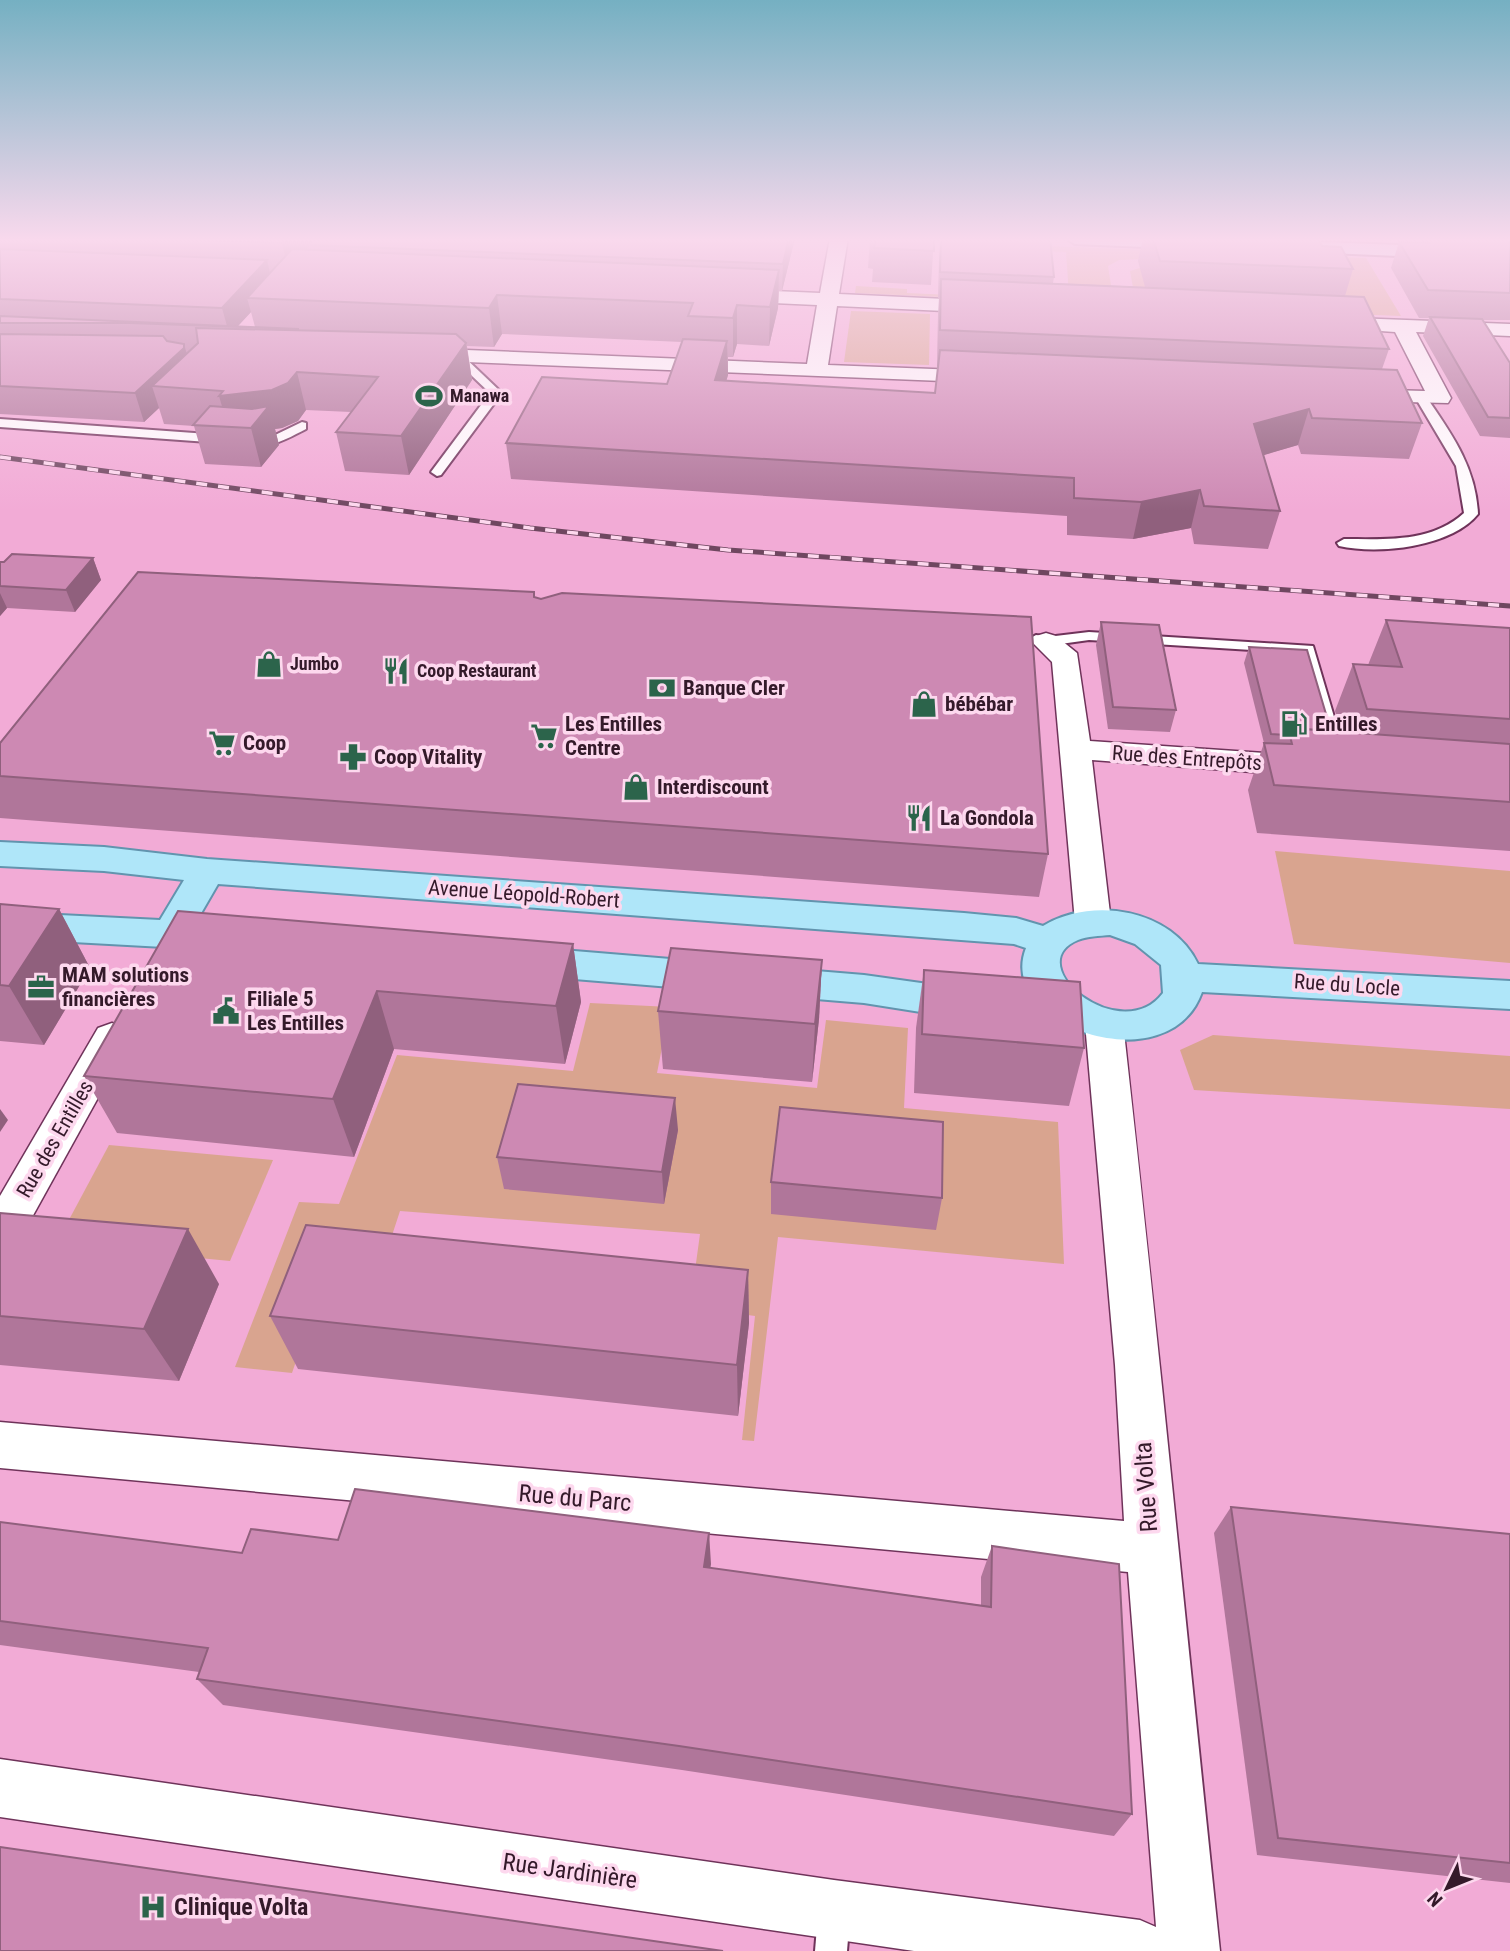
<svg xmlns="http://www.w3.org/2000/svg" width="1510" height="1951" font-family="'Roboto Condensed',sans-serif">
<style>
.green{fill:#d9a48f}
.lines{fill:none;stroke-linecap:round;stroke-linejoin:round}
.service-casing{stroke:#6f335a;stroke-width:4}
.minor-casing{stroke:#6f335a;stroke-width:3}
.secondary-casing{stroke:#6f335a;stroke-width:4}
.primary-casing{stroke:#6294ae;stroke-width:4}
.service{fill:#fff;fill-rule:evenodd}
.minor{fill:#fff;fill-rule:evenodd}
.secondary{fill:#d7f3fc;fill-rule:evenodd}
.primary{fill:#afe6f9;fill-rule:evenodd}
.rail-casing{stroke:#6f4760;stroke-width:5}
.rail{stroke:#fdd8ee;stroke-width:3.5;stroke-dasharray:11;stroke-linecap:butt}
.wall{fill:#b0769a;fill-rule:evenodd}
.shaded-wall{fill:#90607d}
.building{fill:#cd89b3;stroke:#90607d;stroke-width:2}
.labels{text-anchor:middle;stroke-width:7;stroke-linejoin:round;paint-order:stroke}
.far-poi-label{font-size:18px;font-weight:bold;fill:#341a2a;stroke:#fdd8ee;text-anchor:start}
.poi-label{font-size:21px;font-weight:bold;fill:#341a2a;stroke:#fdd8ee;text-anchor:start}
.street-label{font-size:21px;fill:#341a2a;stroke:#fdd8ee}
.near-street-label{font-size:24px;fill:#341a2a;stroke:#fdd8ee}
.near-poi-label{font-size:24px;font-weight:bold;fill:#341a2a;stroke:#fdd8ee;text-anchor:start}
</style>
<rect width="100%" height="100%" fill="#f2abd6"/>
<g class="green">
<path d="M1013,245L1366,258L1401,316L1349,314L1134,293L1130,271L1147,266L1142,259L1119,260L1108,266L1114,305L855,293L856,286L907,289V293L1017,298L1069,295L1066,252L1013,250Z"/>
<path d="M851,311L930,314L929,365L844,362Z"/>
<path d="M1275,851L1510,871V963L1294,944Z"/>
<path d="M590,1003L670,1007L657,1073L817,1088L826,1020L908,1028L904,1108L1058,1122L1064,1264L778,1237L754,1441L742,1440L755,1316L690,1307L700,1234L400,1211L378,1278L325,1276L292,1373L235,1367L299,1202L339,1204L397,1055L573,1071Z"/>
<path d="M1213,1035L1510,1056V1109L1194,1090L1180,1050Z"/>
<path d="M109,1145L273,1160L230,1261L56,1244Z"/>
</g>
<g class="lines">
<defs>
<g id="service">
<path d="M452,353H460L502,393L441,475L437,476L431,472L490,393L452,357Z"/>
<path d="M1417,395H1425C1451,433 1476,467 1478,514C1451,547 1379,555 1339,546L1337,543L1344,539C1386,539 1431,543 1464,513L1456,466L1415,397Z"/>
<path d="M0,419L222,435L228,439L222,443L0,427Z"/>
<path d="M302,422L306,423V429C290,437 263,454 246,441L252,437L273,436Z"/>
<path d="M1089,632L1313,646L1345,754L1337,759L1329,754L1302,653L1089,640L1046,646L1029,639L1036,635L1047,637Z"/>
<path d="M834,1899L845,1904L850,1915L847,1951H815L818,1915L823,1904Z"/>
</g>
<g id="minor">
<path d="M830,238H848L839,294L988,301L998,307L988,313L837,306L828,365L985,371L993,373L996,378L993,383L417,360L406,354L417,348L807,364L817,305L728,301L718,295L728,289L820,293Z"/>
<path d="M1329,317L1510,324V336L1416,332L1451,398L1448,403L1361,401L1350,394L1353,389L1425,391L1395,332L1322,327L1319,323Z"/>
<path d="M1046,633L1056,636L1077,653L1090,741L1307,756L1318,759L1323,766L1318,773L1307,776L1092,760L1111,922L1106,931L1093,934L1080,931L1075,922L1052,662L1032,642L1036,636Z"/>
<path d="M1104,1009L1117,1013L1123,1023C1158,1332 1187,1642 1220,1951H914L0,1817V1759L834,1880L1140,1920L1156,1927L1128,1572L0,1468V1422L1124,1521L1115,1365L1085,1023L1091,1013Z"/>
<path d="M112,1023L126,1028L131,1038L15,1248L0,1254V1196L98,1028Z"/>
</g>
<g id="secondary">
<path d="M1065,238H1196L1203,243L1193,249L1075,244Z"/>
<path d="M1292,241L1510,249V261L1285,251L1282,247L1285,243Z"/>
</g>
<g id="primary">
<path d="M0,842L104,847L207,859L964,913L1016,918L1043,926C1092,896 1172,909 1198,964L1510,981V1009L1202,992C1169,1085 995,1026 1026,948L1014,944L218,884L196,922L231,928L237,937L231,946L218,950L0,938V912L160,920L184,880L104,871L0,866ZM1110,935L1135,944L1161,965L1163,993C1122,1048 1018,965 1078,940C1087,936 1100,936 1110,935Z"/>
<path d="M526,947L864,975L971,990L985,995L991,1005L985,1015L971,1020L864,1003L526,975L513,971L507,961L513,951Z"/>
</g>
</defs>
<use href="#service" class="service-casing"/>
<use href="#minor" class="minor-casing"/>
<use href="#secondary" class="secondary-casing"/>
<use href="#primary" class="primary-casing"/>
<use href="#service" class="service"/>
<use href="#minor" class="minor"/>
<use href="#secondary" class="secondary"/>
<use href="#primary" class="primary"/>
<defs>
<path id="rail" d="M0,457L530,528L728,550L1510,606"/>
</defs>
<use href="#rail" class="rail-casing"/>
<use href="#rail" class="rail"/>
</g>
<g class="wall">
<path d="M0,238H795L782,291H779L778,308L769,346L737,344L733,357H728V375L726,381L935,393L938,366H937L938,314L939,298H938L939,260L941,238L1054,277L1053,283L1145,287L1138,261L1143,238H1318L1322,246L1353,269L1345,296L1389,349L1382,369L1422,423L1409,459L1301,454L1298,445L1263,455L1280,511L1268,549L1194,544L1191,528L1133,539L1067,535V516L511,479L506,443L667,384L682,342L502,334L494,347L467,346L472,380L409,475L345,471L336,432L351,412L306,410L298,421L282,428L275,429L279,445L261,467L205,464L194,426L164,424L159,408L144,422L0,414ZM251,312L255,327L238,326Z"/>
<path d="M870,238H934L931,285L872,282L873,269L868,268Z"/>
<path d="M1422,238H1510V320H1483L1510,363V438L1480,436L1423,336L1429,318H1419L1391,268L1399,242L1421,243Z"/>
<path d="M93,558L101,580L75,612L7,608L0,616V562Z"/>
<path d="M535,597L541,599L1048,854L1039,897L0,818V743Z"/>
<path d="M1386,620L1510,628V851L1257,833L1248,790L1264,743L1244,663L1249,647L1331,731L1341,732L1335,711L1353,664L1368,665Z"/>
<path d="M1101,622L1176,710L1170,732L1108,729L1096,645Z"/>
<path d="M0,904L59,909L90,968L44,1045L0,1041Z"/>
<path d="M178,911L573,944L581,1002L565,1064L394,1049L354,1157L117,1133L84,1076Z"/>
<path d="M822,960L819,1019L812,1082L663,1069L658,1011Z"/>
<path d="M924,970L1084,1048L1069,1106L914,1093L916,1028Z"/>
<path d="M678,1130L664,1204L504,1189L497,1157Z"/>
<path d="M771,1182L942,1198L936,1230L771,1214Z"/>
<path d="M0,1213L219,1284L179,1381L0,1365Z"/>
<path d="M748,1270L749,1323L738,1416L298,1369L270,1316Z"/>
<path d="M1231,1507L1510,1534V1883L1257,1855L1214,1533Z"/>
<path d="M0,1522L242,1553L338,1540L709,1533L710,1568L981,1605V1577L992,1546L1132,1814L1114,1836L682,1770L223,1705L197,1679L199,1672L0,1645Z"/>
</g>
<g class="shaded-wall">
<path d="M287,238H316L309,245V246L288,269L282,243Z"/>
<path d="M789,238H795L782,291L783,264Z"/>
<path d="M267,260L273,286L247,298L251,312L238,326H227L222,308Z"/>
<path d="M779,270L778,308L769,346L770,307Z"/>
<path d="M497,295L502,334L494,347L489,308Z"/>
<path d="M737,305V344L733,357V318Z"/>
<path d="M727,341L728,375L716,416L715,380Z"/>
<path d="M466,343L472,380L409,475L401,436Z"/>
<path d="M184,344L192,372L152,386L159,408L144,422L135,393Z"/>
<path d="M297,372L306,410L298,421L282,428L275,429L279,445L261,467L251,428L228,427L219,396Z"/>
<path d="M1309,409L1298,445L1244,461L1254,424Z"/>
<path d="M1200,490L1191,528L1133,539L1141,502Z"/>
<path d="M93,558L101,580L75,612L66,590Z"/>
<path d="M0,593L7,608L0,616Z"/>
<path d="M59,909L90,968L44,1045L9,986Z"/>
<path d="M573,944L581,1002L565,1064L556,1006Z"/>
<path d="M822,960L819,1019L812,1082L815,1024Z"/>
<path d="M377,991L394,1049L354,1157L333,1099Z"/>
<path d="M675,1098L678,1130L664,1204L662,1172Z"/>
<path d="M0,1109L8,1120L0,1132Z"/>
<path d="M188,1229L219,1284L179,1381L144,1329Z"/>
<path d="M748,1270L749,1323L738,1416L737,1365Z"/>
<path d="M709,1533L711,1564L706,1597L704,1567Z"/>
</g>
<g class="building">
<path d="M142,238H287L282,243Z"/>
<path d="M315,238H789L783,264L309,245Z"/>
<path d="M876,238H934V251L874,248Z"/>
<path d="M941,238H1050L1054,277L940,272Z"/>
<path d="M1153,238H1318L1322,246L1341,247L1353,269L1160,261Z"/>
<path d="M1426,238H1510V293L1428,290L1399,242L1429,243Z"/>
<path d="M0,249L267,260L222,308L0,299Z"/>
<path d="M292,249L779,270L770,307L737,305L733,318L688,316L693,303L497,295L489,308L247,298Z"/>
<path d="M941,279L1364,297L1389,349L940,330Z"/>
<path d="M0,316L299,329L130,323H0Z"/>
<path d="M1430,317L1482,319L1510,363V418L1488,417Z"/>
<path d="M196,328L456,334L466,343L401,436L336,432L378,377L297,372L288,383L272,390L219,396L223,391L152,386L198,343Z"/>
<path d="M0,334L163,336L167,341L184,344V348L135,393L0,386Z"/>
<path d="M683,339L727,341L715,380L935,393L940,350L1397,370L1422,423L1312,418L1309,409L1254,424L1280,511L1204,506L1200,490L1141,502L1074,498V478L506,443L542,377L667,384Z"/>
<path d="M210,406L252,409L269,406L251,428L193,425Z"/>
<path d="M12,554L93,558L66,590L0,586V562H4Z"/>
<path d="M138,572L534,592V597L541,599L562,593L1031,617L1048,854L0,776V743Z"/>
<path d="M1386,620L1510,628V719L1367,709L1353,664L1402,667Z"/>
<path d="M1101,622L1159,625L1176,710L1113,707Z"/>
<path d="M1249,647L1307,650L1331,731L1288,728L1286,735L1271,734Z"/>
<path d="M1288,728L1510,744V802L1274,785L1264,743L1292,744Z"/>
<path d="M0,904L59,909L9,986L0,985Z"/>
<path d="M178,911L573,944L556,1006L377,991L333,1099L84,1076Z"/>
<path d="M671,948L822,960L815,1024L658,1011Z"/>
<path d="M924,970L1080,982L1084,1048L922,1034Z"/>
<path d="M518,1084L675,1098L662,1172L497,1157Z"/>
<path d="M780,1107L943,1122L942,1198L771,1182Z"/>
<path d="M0,1213L188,1229L144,1329L0,1316Z"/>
<path d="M306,1225L748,1270L737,1365L270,1316Z"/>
<path d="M355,1489L709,1533L704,1567L991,1607L992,1546L1119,1564L1132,1814L679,1746L197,1679L208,1648L0,1621V1522L242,1553L251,1529L338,1540Z"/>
<path d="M1231,1507L1510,1534V1863L1278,1838Z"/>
<path d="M0,1847L723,1951H0Z"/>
</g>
<linearGradient id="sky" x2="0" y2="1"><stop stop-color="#75b0c2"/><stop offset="0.47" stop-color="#f9d9ed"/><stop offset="1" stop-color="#f9d9ed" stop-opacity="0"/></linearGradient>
<rect width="1510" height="511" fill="url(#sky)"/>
<defs>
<symbol id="stadium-bare" viewBox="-9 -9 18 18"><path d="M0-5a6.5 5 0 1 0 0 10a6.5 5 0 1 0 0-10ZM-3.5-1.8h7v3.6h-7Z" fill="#2c644b" stroke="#fdd8ee" stroke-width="2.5" paint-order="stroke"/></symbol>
<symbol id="shop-bare" viewBox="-9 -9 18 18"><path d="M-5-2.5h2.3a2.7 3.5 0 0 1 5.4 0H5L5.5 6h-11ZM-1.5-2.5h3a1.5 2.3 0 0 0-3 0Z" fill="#2c644b" stroke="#fdd8ee" stroke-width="2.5" paint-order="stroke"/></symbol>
<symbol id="restaurant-bare" viewBox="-9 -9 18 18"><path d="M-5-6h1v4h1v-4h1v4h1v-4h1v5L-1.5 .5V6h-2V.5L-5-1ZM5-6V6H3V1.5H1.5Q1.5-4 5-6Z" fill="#2c644b" stroke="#fdd8ee" stroke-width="2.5" paint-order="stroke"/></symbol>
<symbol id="bank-bare" viewBox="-9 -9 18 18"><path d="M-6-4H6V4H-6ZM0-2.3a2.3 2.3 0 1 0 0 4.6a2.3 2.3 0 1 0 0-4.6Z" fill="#2c644b" stroke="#fdd8ee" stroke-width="2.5" paint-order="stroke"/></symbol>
<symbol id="fuel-bare" viewBox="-9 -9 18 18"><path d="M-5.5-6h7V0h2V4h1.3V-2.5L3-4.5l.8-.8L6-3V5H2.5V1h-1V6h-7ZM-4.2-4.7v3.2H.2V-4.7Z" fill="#2c644b" stroke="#fdd8ee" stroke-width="2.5" paint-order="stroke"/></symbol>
<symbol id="supermarket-bare" viewBox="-9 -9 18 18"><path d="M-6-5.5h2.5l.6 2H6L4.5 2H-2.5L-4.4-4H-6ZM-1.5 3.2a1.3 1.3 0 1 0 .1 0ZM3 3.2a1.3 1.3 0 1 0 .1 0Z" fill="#2c644b" stroke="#fdd8ee" stroke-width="2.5" paint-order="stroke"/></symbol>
<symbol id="pharmacy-bare" viewBox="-9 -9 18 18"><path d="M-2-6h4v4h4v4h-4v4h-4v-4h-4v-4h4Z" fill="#2c644b" stroke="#fdd8ee" stroke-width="2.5" paint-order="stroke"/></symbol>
<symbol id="office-bare" viewBox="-9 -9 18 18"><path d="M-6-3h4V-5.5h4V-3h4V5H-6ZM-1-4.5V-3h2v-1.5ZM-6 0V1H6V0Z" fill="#2c644b" stroke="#fdd8ee" stroke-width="2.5" paint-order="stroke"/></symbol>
<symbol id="civic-bare" viewBox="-9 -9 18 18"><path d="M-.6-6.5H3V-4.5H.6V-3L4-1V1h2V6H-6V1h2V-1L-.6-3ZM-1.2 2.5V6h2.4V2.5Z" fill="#2c644b" stroke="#fdd8ee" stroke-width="2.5" paint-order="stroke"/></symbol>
<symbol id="hospital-bare" viewBox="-9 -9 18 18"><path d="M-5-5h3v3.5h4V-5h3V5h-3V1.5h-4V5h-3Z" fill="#2c644b" stroke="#fdd8ee" stroke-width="2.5" paint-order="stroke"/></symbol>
</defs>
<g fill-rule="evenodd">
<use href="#stadium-bare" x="410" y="377" width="38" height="38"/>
<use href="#shop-bare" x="250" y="645" width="38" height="38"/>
<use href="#restaurant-bare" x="377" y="652" width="38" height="38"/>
<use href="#bank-bare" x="643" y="669" width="38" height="38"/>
<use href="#shop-bare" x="905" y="685" width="38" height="38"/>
<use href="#fuel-bare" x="1275" y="705" width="38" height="38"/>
<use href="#supermarket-bare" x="525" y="717" width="38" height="38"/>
<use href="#supermarket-bare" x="203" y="724" width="38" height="38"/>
<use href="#pharmacy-bare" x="334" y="738" width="38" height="38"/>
<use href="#shop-bare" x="617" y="768" width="38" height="38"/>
<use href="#restaurant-bare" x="900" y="799" width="38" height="38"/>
<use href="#office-bare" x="22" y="968" width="38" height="38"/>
<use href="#civic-bare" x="207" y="992" width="38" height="38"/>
<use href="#hospital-bare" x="134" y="1888" width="38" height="38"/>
</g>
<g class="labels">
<g class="far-poi-label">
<text x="450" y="402">Manawa</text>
<text x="290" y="670">Jumbo</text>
<text x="417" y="677">Coop Restaurant</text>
</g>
<g class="poi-label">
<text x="683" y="695">Banque Cler</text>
<text x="945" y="711">bébébar</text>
<text x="565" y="731">Les Entilles<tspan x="565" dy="24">Centre</tspan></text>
<text x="1315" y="731">Entilles</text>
<text x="243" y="750">Coop</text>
<text x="374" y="764">Coop Vitality</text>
<text x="657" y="794">Interdiscount</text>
<text x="940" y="825">La Gondola</text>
<text x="62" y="982">MAM solutions<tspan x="62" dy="24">financières</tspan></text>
<text x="247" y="1006">Filiale 5<tspan x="247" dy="24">Les Entilles</tspan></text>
</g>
<g class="street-label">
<text transform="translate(1187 758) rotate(4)" y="7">Rue des Entrepôts</text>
<text transform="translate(524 894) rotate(4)" y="7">Avenue Léopold-Robert</text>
<text transform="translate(1347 985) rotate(4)" y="7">Rue du Locle</text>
<text transform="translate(55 1139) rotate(-60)" y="7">Rue des Entilles</text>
</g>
<g class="near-street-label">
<text transform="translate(1146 1487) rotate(-94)" y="8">Rue Volta</text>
<text transform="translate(575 1498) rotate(5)" y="8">Rue du Parc</text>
<text transform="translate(570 1871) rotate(8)" y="8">Rue Jardinière</text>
</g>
<g class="near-poi-label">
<text x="174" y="1915">Clinique Volta</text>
</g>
</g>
<g transform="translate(1447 1888) rotate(227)" stroke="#fdd8ee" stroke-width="5" paint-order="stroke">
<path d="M0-5L12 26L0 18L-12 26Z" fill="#341a2a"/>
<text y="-10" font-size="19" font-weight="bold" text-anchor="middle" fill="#341a2a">N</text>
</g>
</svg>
